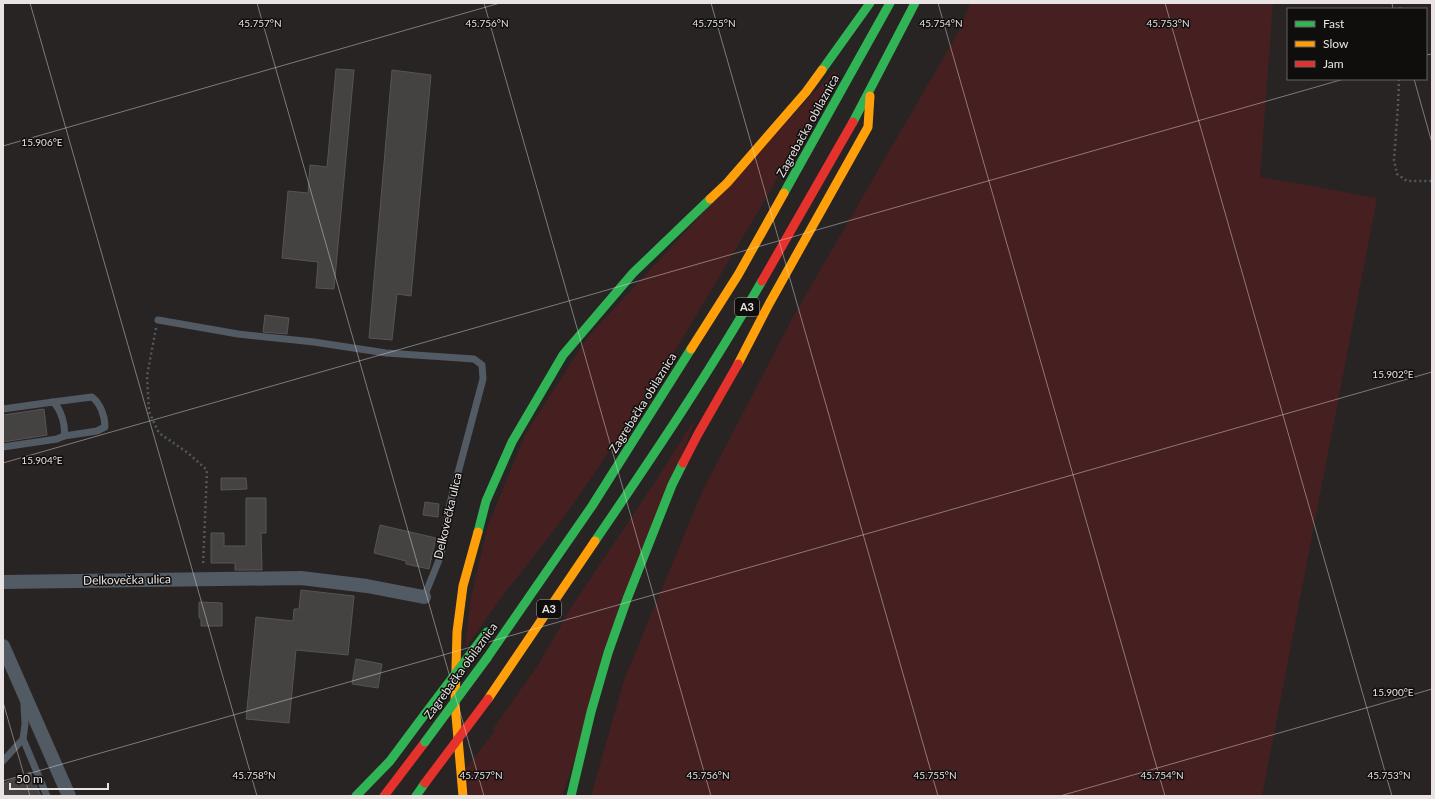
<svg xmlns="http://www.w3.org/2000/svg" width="1435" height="799" font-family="Lato,sans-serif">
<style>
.green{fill:#462021}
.building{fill:#454242;stroke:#585454}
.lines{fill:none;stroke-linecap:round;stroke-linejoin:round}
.path{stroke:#54585e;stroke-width:2.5;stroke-dasharray:2 3;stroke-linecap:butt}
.lane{stroke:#525a63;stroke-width:7}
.street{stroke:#525a63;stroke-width:14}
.fast{stroke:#30b455;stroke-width:9}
.slow{stroke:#ff9f0a;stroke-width:9}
.jam{stroke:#e5322d;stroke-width:9}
.fast-bridge{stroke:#30b455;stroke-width:9}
.jam-bridge{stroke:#e5322d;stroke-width:9}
.ticks{fill:none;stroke:#e9e3e3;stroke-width:1;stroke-opacity:0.45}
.labels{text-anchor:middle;stroke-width:3;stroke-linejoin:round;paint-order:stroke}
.shield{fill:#100d0d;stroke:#a8a3a3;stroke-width:1}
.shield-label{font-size:11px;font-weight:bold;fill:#e9e3e3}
.street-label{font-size:12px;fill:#e9e3e3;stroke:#100d0d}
.ticks-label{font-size:10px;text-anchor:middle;fill:#e9e3e3;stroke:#100d0d;stroke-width:3;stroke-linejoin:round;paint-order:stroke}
</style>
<rect width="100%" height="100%" fill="#282424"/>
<g class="green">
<path d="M970,3H1273L1260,177L1377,198L1262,796H591L624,680L703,490L793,317L959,31Z"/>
<path d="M834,71H836V75L762,205L654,386L564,517L501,598L465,648L471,597L488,525L526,433L587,338Z"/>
<path d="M695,419L562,796H469L466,768L495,731L493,729L539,664L572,606L657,479Z"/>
</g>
<g class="building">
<path d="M336,69L354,70L334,289L316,288L318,262L282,258L288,191L308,193L310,165L327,167Z"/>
<path d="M392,70L431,75L411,296L397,294L392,340L369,338Z"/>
<path d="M265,315L289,318L287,334L263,332Z"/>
<path d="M44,409L47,435L3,442V415Z"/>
<path d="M221,478H246L247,489L221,490Z"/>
<path d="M246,498H266V533H261L262,570H235V563H211V533H224V546H246Z"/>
<path d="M425,502L439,504L438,517L423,515Z"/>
<path d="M380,525L436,538L429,569L406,564V561L374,553Z"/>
<path d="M301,590L354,596L348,655L296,650L289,723L246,719L256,617L293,621L294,609H299Z"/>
<path d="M199,602L222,603V626H201V618H199Z"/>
<path d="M356,659L382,664L378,688L352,684Z"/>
<path d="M30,772L41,796H3V784Z"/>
</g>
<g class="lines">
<g class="path">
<path d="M1400,9V3"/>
<path d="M1399,79L1398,106L1394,160L1397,174L1407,181H1432"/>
<path d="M156,328L147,376L149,412L159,433L188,453L207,470L203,566"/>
</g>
<g class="lane">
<path d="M158,320L238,334L314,342L386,353L474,359L482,365L483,379L450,503L441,555L424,597"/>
<path d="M53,402L92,397C100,403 105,416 105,427L97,431L64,436"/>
<path d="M3,409L53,402C61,409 66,426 64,436L57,439L3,447"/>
<path d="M23,739L47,796"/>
<path d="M3,761L23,739L25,724L24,705"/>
</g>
<g class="street">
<path d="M3,582L301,578L367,586L424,597"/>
<path d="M3,646L69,796"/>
</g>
<g class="fast">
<path d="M822,70L870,3"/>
<path d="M853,122L915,3"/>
<path d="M784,193L890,3"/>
<path d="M478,532L486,501L512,442L563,355L633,273L710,199"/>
<path d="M595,541C653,456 711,370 762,281"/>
<path d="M487,658L592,506L691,349"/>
<path d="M356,796L390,761L425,714"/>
<path d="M416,796L425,783"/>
<path d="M571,796L591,712L608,653L627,599L672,485L683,463"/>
</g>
<g class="slow">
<path d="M710,199L727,183L806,92L822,70"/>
<path d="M691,349L738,275L784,193"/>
<path d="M738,364L769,304L868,127L870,96"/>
<path d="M488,699L595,541"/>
<path d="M463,796L455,704L457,632L463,586L478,532"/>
</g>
<g class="jam">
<path d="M762,281L853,122"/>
<path d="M683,463L698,434L738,364"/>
<path d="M384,796L425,742"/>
</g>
<g class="fast-bridge">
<path d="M425,714L487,632"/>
<path d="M425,742L487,658"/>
</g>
<path class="jam-bridge" d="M425,783L488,699"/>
</g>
<path class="ticks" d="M30,3L257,796M257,3L484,796M484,3L711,796M711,3L938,796M938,3L1165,796M1165,3L1392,796M1392,3L1393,9M1426,55L1432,54M1414,79L1432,143M3,146L500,3M3,463L1344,79M3,702L30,796M3,781L1432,372M1060,796L1432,689"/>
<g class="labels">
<g class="shield">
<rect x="735" y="298" width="24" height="18" rx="3"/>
<rect x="537" y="600" width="24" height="18" rx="3"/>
</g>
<g class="shield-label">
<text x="747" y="311">A3</text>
<text x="549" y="613">A3</text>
</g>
<g class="street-label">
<text transform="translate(808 126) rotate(-61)" y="4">Zagrebačka obilaznica</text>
<text transform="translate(643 403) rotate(-58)" y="4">Zagrebačka obilaznica</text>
<text transform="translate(448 516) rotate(-77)" y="4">Delkovečka ulica</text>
<text transform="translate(127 580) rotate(-1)" y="4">Delkovečka ulica</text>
<text transform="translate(461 671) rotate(-54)" y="4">Zagrebačka obilaznica</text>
</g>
</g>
<g class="ticks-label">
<text x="260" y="27">45.757°N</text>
<text x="487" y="27">45.756°N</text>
<text x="714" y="27">45.755°N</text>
<text x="941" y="27">45.754°N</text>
<text x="1168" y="27">45.753°N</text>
<text x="42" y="146">15.906°E</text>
<text x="1393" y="378">15.902°E</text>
<text x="42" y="464">15.904°E</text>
<text x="1393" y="696">15.900°E</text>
<text x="254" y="779">45.758°N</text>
<text x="481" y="779">45.757°N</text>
<text x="708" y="779">45.756°N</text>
<text x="935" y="779">45.755°N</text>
<text x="1162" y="779">45.754°N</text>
<text x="1389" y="779">45.753°N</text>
</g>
<rect width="1435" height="799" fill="none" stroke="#e9e3e3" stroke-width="8"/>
<rect x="1287" y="8" width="140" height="72" fill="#100d0d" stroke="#676363"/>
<rect x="1295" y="21" width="20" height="6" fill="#30b455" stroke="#676363"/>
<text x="1323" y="28" font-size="12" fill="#e9e3e3">Fast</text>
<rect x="1295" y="41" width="20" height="6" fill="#ff9f0a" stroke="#676363"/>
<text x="1323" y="48" font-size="12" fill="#e9e3e3">Slow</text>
<rect x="1295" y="61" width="20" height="6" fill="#e5322d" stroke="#676363"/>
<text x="1323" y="68" font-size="12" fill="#e9e3e3">Jam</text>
<path d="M10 783v6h98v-6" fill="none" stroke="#e9e3e3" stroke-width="2"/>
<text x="16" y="783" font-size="12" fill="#e9e3e3" stroke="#100d0d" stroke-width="3" paint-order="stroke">50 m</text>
</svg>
